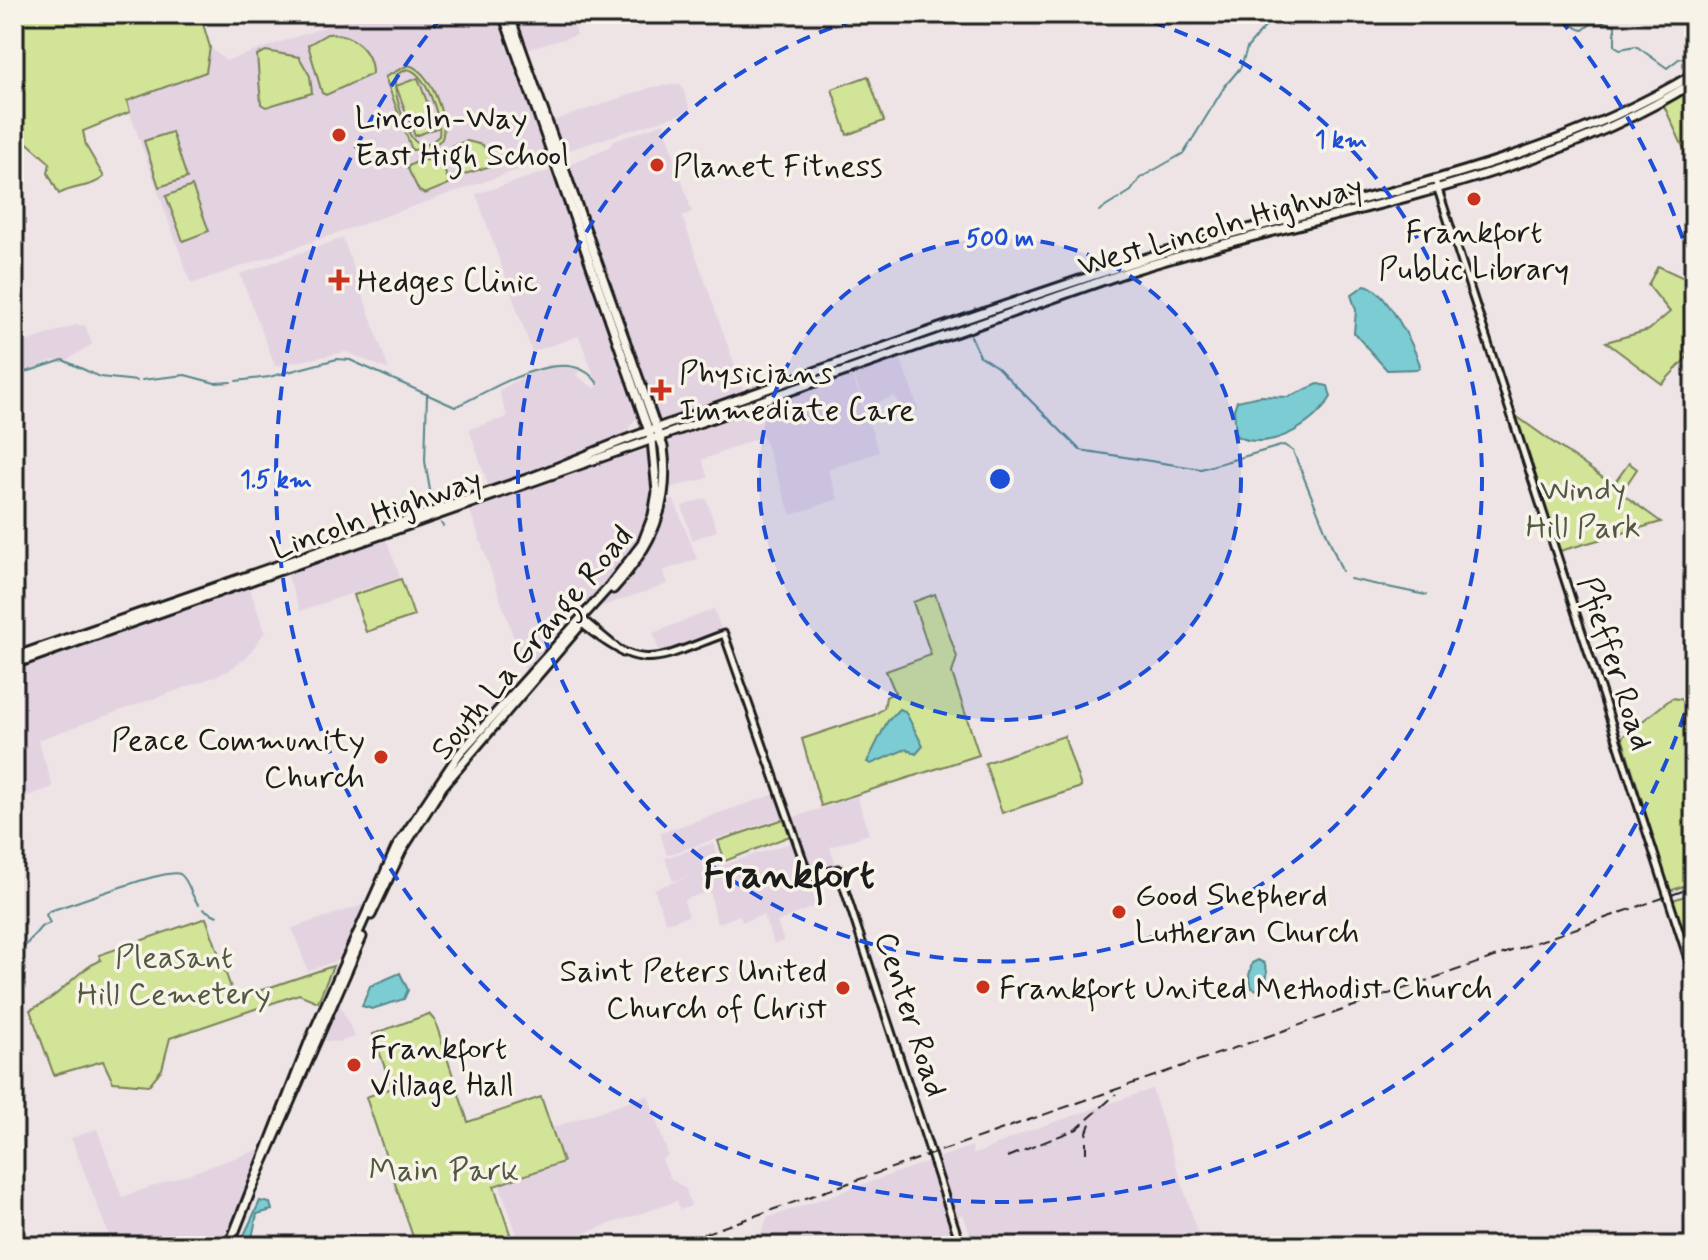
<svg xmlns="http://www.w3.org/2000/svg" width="1708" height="1260" font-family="Mynerve,sans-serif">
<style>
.built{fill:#e3d3e1}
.green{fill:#d2e498;stroke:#77805a;stroke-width:2;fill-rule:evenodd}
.water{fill:#7bccd3;stroke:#55868a;stroke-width:2}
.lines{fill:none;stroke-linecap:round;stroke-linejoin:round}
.stream{stroke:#55868a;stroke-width:2}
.minor-casing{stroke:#1c1c1c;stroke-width:11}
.major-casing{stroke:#1c1c1c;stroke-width:13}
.minor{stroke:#f7f3e8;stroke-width:5}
.major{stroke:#f7f3e8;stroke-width:7}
.rail{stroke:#1c1c1c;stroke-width:2;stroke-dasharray:12 6;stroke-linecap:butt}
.ring{fill:none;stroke:#1d4ed8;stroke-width:4;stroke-dasharray:14 10}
.poi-dot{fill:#c8321e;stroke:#f7f3e8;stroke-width:3}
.labels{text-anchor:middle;stroke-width:7;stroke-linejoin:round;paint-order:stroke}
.poi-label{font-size:32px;fill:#1c1c1c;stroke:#f7f3e8;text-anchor:start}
.street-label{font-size:32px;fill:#1c1c1c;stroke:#f7f3e8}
.park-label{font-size:32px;fill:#535841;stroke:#f7f3e8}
.district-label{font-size:40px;font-weight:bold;fill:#1c1c1c;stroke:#f7f3e8}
.centre{fill:#1d4ed8;stroke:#f7f3e8;stroke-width:4}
.ring-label{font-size:24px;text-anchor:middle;font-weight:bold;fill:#1d4ed8;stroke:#f7f3e8;stroke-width:7;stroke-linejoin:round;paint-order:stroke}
</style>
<rect width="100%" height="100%" fill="#eee4e5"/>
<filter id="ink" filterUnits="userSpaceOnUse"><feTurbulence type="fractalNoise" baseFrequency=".0125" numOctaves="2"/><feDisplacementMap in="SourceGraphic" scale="16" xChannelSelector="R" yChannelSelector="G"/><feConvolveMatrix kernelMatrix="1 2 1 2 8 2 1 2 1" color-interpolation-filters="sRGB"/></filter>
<g filter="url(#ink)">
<g class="built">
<path d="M344,14H497L549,159L191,284L126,102L205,72L210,47L226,61L345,20Z"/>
<path d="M515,14H576L572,20L577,35L526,50Z"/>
<path d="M681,84L691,111L563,152L553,121L652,87Z"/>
<path d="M664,123L692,212L682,216L746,397L660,419L568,165L609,147L614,141Z"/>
<path d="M552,170L638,416L628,429L630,434L489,488L469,429L507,417L499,390L548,364L581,370L576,375L594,388L598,386L579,336L532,352L476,194Z"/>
<path d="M343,238L389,370L346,352L275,366L240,274Z"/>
<path d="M76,325H85L92,344L66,361L54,360L14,376V346Z"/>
<path d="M899,354L919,410L903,416L895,396L865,407L852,370Z"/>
<path d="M851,371L879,452L828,470L838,499L791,515L763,436L702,460L708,478L669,488L666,440L711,419Z"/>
<path d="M649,449L653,477L652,515L643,536L623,567L527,676L470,511L586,467Z"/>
<path d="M706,498L717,531L692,540L682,506Z"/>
<path d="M669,500H674L697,559L663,571L668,584L597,608L649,546Z"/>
<path d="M385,536L400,577L300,611L286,571Z"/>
<path d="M248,584L265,632L247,657L228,671L206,680L38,740L53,787L14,801V666Z"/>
<path d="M714,609L723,634L661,656L653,633Z"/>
<path d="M778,793L787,816L667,855L660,833Z"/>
<path d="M857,796L869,834L830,847L837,868L809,876L789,819Z"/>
<path d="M795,841L817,905L777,922L784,941L774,944L763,915L742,922L740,915L717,924L710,891L684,900L689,916L666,923L654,889L690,876L673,881L665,858L713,843L729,885L723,865Z"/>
<path d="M365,904L347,957L308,971L292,928Z"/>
<path d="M337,998L355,1037L339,1042L317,1040Z"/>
<path d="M1152,1089L1202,1246H974L963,1214L953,1220L961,1246H760L758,1240L767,1218L972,1146L973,1155L1025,1132Z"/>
<path d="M648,1095L668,1155L662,1160L671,1179L686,1189L691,1206L680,1210L677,1201L546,1246H521L499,1184L563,1162L551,1128Z"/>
<path d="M97,1129L122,1197L266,1147L227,1246H113L71,1138Z"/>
</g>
<g class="green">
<path d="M14,14H200L210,47L206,72L127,101L130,112L83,131L86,146L104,177C91,188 75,185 59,194L48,173L50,163L22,138L14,140Z"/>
<path d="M327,34C351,32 372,49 372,74L326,95L322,93L308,45Z"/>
<path d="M266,51L299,57L310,76L312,93L266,107L261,104L257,55Z"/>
<path d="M408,65C430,69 449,119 442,139L430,149L412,150L385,77ZM407,69C426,72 442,119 439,136L429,144C424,145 421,146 416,142C406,135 391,86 396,75Z"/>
<path d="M868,76L884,121L847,135L832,89Z"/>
<path d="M418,78L437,128L415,136L396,86Z"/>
<path d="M1694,88V191L1684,149L1664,106Z"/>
<path d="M172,132L187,178L159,187L144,141Z"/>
<path d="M467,141L483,145L494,165L462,175L451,146Z"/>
<path d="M420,160C436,159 446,168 449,184L425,194L419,191L407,167Z"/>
<path d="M192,186L209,231L183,241L166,196Z"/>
<path d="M1694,257V350L1662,384L1606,342L1649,330L1670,312L1648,285L1658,266L1684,278Z"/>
<path d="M1516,416L1613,485L1629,463L1637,469L1621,493L1661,522L1560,551Z"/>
<path d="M401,579L414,616L366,632L354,595Z"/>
<path d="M935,594L957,657L952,673L979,755L821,806L802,739L874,715L884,708L886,697L895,692L886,671L931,655L913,602Z"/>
<path d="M1672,698L1684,700L1694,733V882L1670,891L1622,737Z"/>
<path d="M1064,736L1081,787L1002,813L985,763Z"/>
<path d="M784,819L790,836L725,861L718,841Z"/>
<path d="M1694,893V962L1673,900Z"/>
<path d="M206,918L235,999L333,966L318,1002L299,994L170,1038L162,1069L149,1085L113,1082L103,1061L54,1075L30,1010C63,996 72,973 101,960L99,955Z"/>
<path d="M429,1014L435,1021L468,1122L541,1097L563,1162L494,1186L514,1246H417L412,1234L366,1097L392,1088L373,1034Z"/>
</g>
<g class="water">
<path d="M1365,285C1385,288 1414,346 1420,365L1418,369L1387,370L1354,333L1356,310L1351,295Z"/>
<path d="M1318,384L1328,386L1331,397C1314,426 1269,452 1236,436L1234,409L1237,401L1260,396L1288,397Z"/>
<path d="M899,709L905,711L923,746L916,754L906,749L871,764L867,762L887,722Z"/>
<path d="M1258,960L1264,963C1270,973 1267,985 1257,990L1252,988L1249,976L1252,963Z"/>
<path d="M400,973L408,990L404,999L372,1009L362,1006L370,986Z"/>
<path d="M260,1201L270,1203L272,1210L257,1214L252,1238L263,1246H239Z"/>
</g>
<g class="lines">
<g class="stream">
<path d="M1570,14C1571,23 1574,28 1583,30L1596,20L1615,25V46L1620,49L1636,46L1667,68L1680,58L1694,60"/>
<path d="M1099,211L1131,191L1140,178L1184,153L1225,86L1241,67L1247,48L1276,14"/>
<path d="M974,310L975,308"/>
<path d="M1692,310L1694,306"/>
<path d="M971,336L980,356L997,367L1080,450L1201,469L1284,445L1293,451L1342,571"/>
<path d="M14,376L63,360L100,377L137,381"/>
<path d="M142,380L185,375L215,383L231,382"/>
<path d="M236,381L269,377L337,359L350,360L455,407C489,392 568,338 598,384"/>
<path d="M427,394L425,461L432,502"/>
<path d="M725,399L831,361"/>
<path d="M441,523L443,526"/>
<path d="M1350,579L1426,595"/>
<path d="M203,909L217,916"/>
<path d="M14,959L41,927L50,923L46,915L49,911C70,906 166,867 180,874C189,879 191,898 199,905"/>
</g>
<defs>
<g id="minor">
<path d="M1435,180L1694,977"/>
<path d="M581,618L623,653"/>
<path d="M581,619L582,624C644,674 654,660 724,634L809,877L838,869L961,1246"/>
</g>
<g id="major">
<path d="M509,14L663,447C671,507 651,546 613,589"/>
<path d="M14,657C183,597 353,541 521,481C561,467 599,449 638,435C800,377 964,318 1128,264C1317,202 1521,178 1694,74"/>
<path d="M14,664L1130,271C1318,211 1524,188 1694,82"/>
<path d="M371,915L402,850L442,787L578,628"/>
<path d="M253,1186L362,937"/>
<path d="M229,1246L310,1040L396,848L459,754L609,587L642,544L653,515L657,492L652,440L503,14"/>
</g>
</defs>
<use href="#minor" class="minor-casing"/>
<use href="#major" class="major-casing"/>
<use href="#minor" class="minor"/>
<use href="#major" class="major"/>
<g class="rail">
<path d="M1086,1153V1135L1092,1118"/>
<path d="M1007,1157L1077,1129L1116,1094"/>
<path d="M669,1246L1694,887"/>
</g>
</g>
</g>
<circle cx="1000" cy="479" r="241" fill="#1d4ed8" fill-opacity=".12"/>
<g class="ring">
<circle cx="1000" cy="479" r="241"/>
<path d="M1129 15A482 482 0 1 1 871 15"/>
<path d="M1692 691A724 724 0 1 1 441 18M1559 18A724 724 0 0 1 1692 267"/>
</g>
<g class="poi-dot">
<circle cx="339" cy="135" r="8"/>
<circle cx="657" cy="165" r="8"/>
<circle cx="1474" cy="199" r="8"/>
<path d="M335 268h8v8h8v8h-8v8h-8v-8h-8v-8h8z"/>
<path d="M657 378h8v8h8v8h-8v8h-8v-8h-8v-8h8z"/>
<circle cx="381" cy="757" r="8"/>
<circle cx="1119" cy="912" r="8"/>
<circle cx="983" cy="987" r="8"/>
<circle cx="843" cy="988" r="8"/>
<circle cx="354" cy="1065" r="8"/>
</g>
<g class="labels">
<g class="poi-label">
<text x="355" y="128">Lincoln-Way<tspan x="355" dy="37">East High School</tspan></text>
<text x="673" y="176">Planet Fitness</text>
<text x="1474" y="242" text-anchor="middle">Frankfort<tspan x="1474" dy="37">Public Library</tspan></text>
<text x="357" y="291">Hedges Clinic</text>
<text x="679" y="383">Physicians<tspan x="679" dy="37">Immediate Care</tspan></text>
<text x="365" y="750" text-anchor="end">Peace Community<tspan x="365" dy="37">Church</tspan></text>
<text x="1135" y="905">Good Shepherd<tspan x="1135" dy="37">Lutheran Church</tspan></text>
<text x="827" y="981" text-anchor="end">Saint Peters United<tspan x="827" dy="37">Church of Christ</tspan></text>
<text x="999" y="998">Frankfort United Methodist Church</text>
<text x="370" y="1058">Frankfort<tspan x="370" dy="37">Village Hall</tspan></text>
</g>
<g class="street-label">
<text transform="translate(1220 225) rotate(-16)" y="11">West Lincoln Highway</text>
<text transform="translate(376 513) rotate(-19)" y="11">Lincoln Highway</text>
<text transform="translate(531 642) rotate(-50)" y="11">South La Grange Road</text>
<text transform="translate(1616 663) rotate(72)" y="11">Pfieffer Road</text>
<text transform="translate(912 1014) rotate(72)" y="11">Center Road</text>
</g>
<g class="park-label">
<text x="1583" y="500">Windy<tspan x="1583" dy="37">Hill Park</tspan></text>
<text x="174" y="967">Pleasant<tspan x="174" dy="37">Hill Cemetery</tspan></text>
<text x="444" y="1180">Main Park</text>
</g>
<g class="district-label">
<text x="789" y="887">Frankfort</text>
</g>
</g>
<circle cx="1000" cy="479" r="12" class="centre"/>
<g class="ring-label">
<text x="1341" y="147">1 km</text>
<text x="1000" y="246">500 m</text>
<text x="276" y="487">1.5 km</text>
</g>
<rect width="1708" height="1260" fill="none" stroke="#f7f3e8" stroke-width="48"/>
<rect x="24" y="24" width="1660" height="1212" fill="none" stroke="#1c1c1c" stroke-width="3" filter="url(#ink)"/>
</svg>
